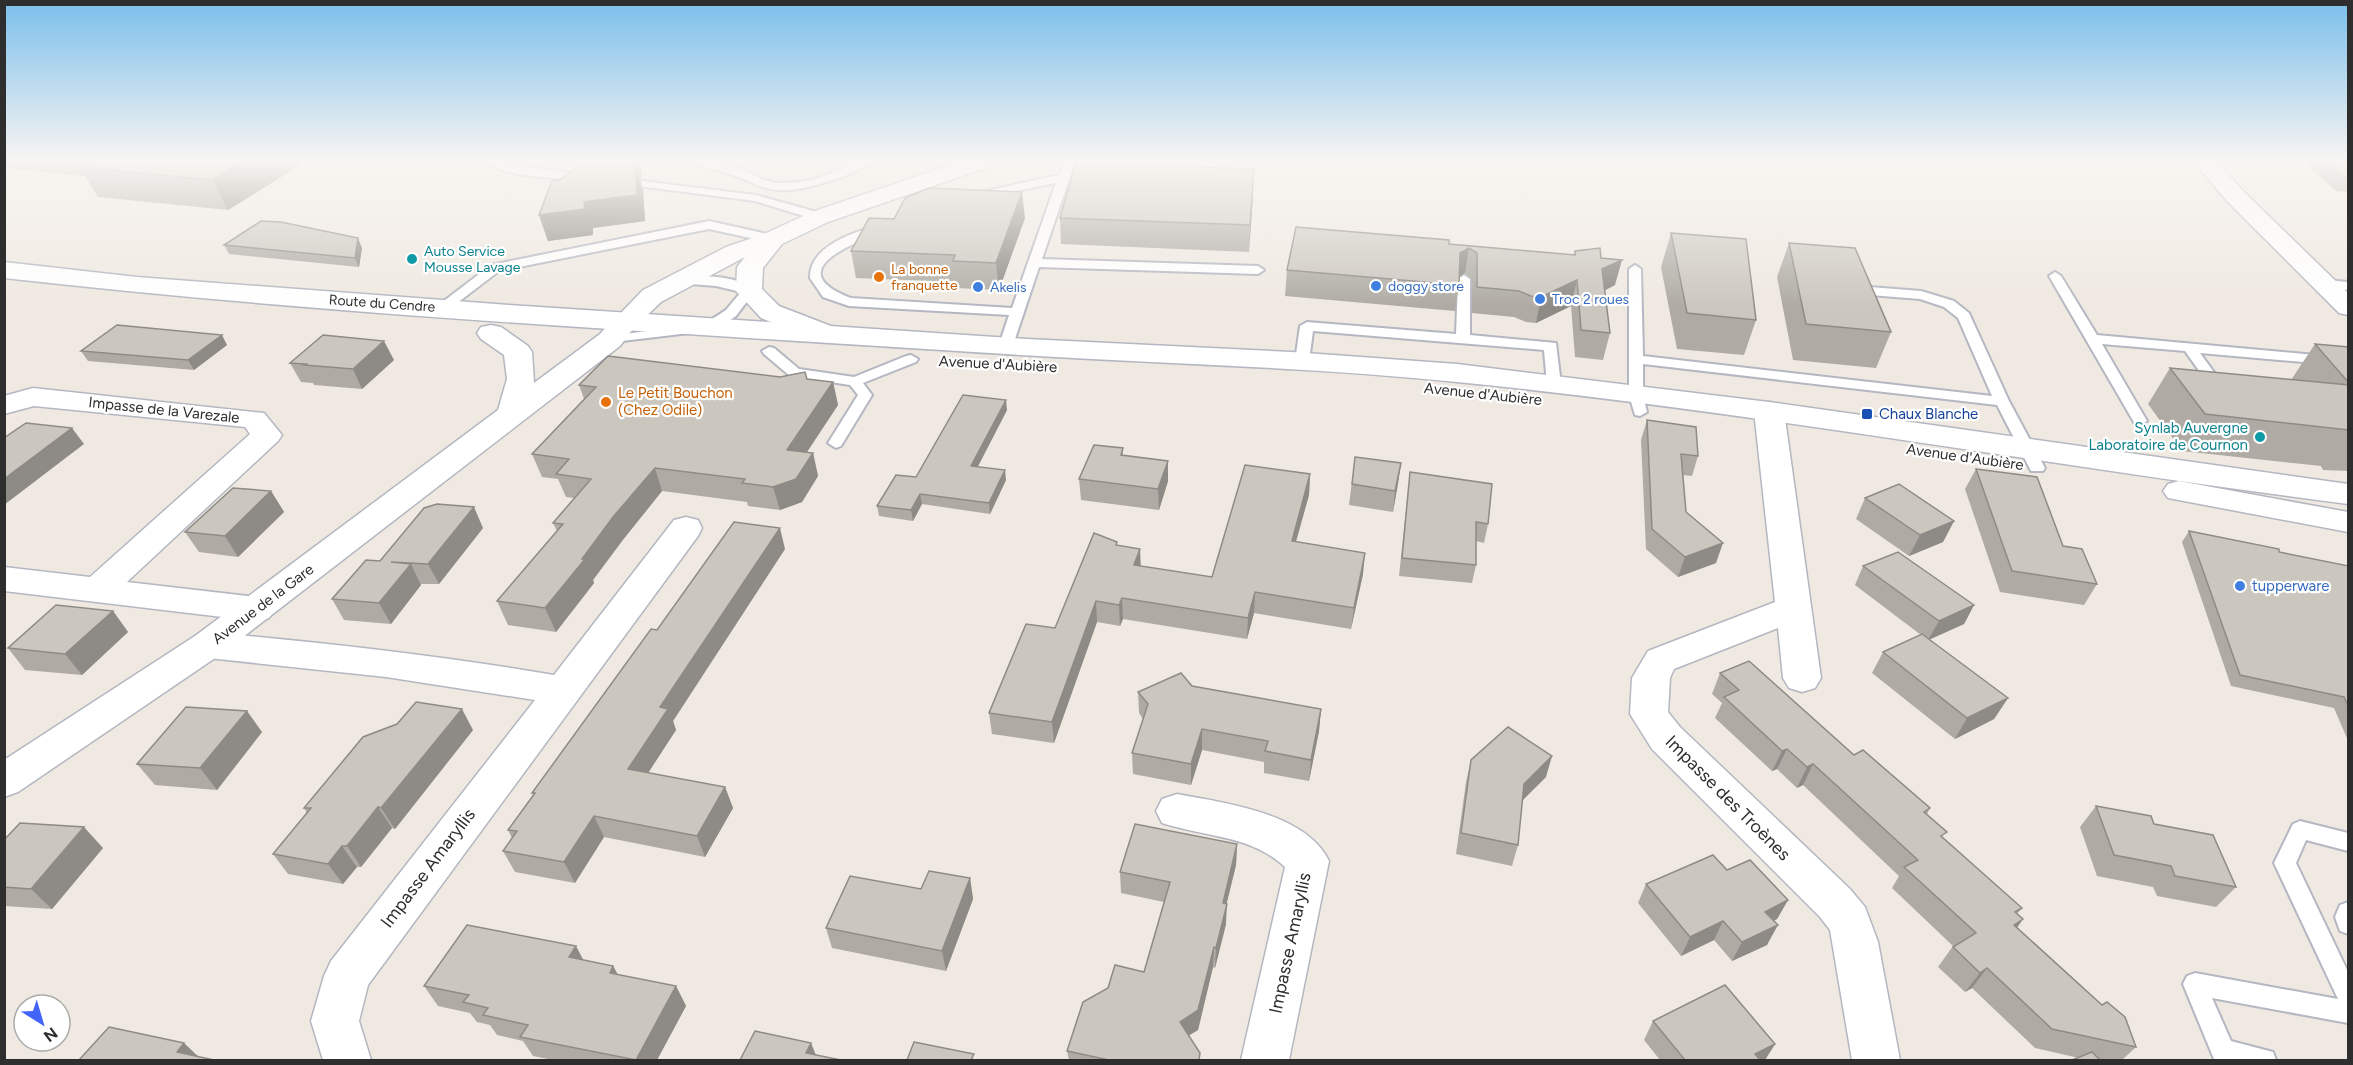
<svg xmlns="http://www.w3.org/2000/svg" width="2353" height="1065" font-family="Figtree,sans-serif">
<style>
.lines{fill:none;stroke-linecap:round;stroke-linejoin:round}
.service-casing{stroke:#b4b7c1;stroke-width:4}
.minor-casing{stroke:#b4b7c1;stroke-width:3}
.tertiary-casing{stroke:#b4b7c1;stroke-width:3}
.secondary-casing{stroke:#b4b7c1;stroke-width:3}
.service{fill:#fff;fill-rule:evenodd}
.minor{fill:#fff;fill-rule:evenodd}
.tertiary{fill:#fff;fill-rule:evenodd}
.secondary{fill:#fff;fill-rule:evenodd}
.wall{fill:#afaba4}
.shaded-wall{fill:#8e8b86}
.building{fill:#cbc7bf;stroke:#8e8b86;stroke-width:1.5}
.culture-dot{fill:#0f9aa8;stroke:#fff;stroke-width:2}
.food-dot{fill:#e8710a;stroke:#fff;stroke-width:2}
.shop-dot{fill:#3f7fe0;stroke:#fff;stroke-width:2}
.transit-dot{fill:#1a4fb4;stroke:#fff;stroke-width:2}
.labels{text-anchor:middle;stroke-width:4.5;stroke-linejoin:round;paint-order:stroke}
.far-culture-label{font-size:14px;fill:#0d838f;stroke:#fff;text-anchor:start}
.far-food-label{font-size:14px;fill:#c56008;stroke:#fff;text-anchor:start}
.far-shop-label{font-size:14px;fill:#366cbe;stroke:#fff;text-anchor:start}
.far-street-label{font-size:14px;fill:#2e2e2e;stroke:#fff}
.street-label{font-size:15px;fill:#2e2e2e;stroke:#fff}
.food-label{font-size:15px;fill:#c56008;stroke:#fff;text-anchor:start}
.transit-label{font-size:15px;fill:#164399;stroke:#fff;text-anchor:start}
.culture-label{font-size:15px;fill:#0d838f;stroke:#fff;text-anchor:end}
.shop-label{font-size:15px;fill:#366cbe;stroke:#fff;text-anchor:start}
.near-street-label{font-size:18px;fill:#2e2e2e;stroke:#fff}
</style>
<rect width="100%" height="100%" fill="#efe9e1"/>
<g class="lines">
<defs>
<g id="service">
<path d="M492,159H502L501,162L508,165L586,174L592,177L586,180C563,178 505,178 489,163Z"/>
<path d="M688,159C706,158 730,163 747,172C758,177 767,183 781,183C794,183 806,182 818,178C837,172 853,158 874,159C857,175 803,192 779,190C759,189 745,178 727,173C715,169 697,167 688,159Z"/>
<path d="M952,159H966L975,165L973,167H965Z"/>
<path d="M1065,159H1076L1042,259L1258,266L1264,270L1258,274L1039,267L1013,345L1006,349L999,345L1009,315L849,306L823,297L810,278C809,246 854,232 880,225L884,226V232C852,243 780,271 851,298L1012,308L1056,183L981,198L975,195L981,192L1059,175Z"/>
<path d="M618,178L756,195L824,214L826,217L820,221L755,201L614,183L612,181Z"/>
<path d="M709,221L777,236L779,239L773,243L709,229L499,271L448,310L443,311L436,307L491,265Z"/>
<path d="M1635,265L1641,269L1643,356L1992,396L1958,318L1944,307L1920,299L1857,294L1851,290L1857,286L1921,291L1954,301L1969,313L2009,401L2045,468L2043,471H2031L1997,405L1643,364V395L1647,412L1640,416L1635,415L1629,395V269Z"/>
<path d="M2055,272L2061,276L2097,335L2348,358V366L2200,353L2224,386L2217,390L2212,389L2185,351L2102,344L2147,421L2140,425L2135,424L2049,276Z"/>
<path d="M1464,275L1470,279V335L1556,343L1561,385L1559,388L1554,389L1547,385L1544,350L1313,331L1309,361L1302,365L1295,361L1300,326L1307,322L1456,334L1458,279Z"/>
<path d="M683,276C704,276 739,275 755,291L736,316L715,330L605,343L603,340L605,337L610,336L706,323L726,310L741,292L716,286L678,283L677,280L678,277Z"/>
<path d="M2326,280L2348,282V290L2321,287L2320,284L2321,281Z"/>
<path d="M769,347L774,348L799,369L854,377L906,356L911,355L918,359L916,362L863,383L872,395L841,446L836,448L828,443L858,395L850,385L790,376L764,354L762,351Z"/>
<path d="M2300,821L2348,833V851L2306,840L2296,863L2348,972V1023L2212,998L2231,1041L2273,1052L2276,1060H2218L2214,1059L2183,984L2187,976L2195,973L2338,999L2274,863L2293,824Z"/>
<path d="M2348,902V934L2340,931L2335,917L2340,905Z"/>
</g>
<g id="minor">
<path d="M968,159H1000L997,164L828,222L782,244L763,268L762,289L779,306L836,328L840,334L836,340L826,342L816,340L761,318L736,291L737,267L745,257L661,302L635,327L626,329L617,327L613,321L643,290L726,247L764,234L812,212Z"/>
<path d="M33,388L264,413L282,435L278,441L127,582L257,597L269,600L275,609L269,618L257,621L4,591V567L90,577L250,434L245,427L34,406L4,414V396Z"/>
<path d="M1769,402L1779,405L1784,411L1821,678L1815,688L1802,692L1789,688L1783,678L1778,628L1674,669L1670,678L1668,712L1680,727L1850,889L1865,907L1878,942L1900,1060H1852L1830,930L1820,917L1652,749L1630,714L1632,678L1648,651L1775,602L1754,411L1759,405Z"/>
<path d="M686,517L698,520L702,528L698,536L368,985L359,1021L371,1060H323L311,1021L324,976L331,961L535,700L386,677L208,658L195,654L190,645L195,636L208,632C324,643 439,655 554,675L674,520Z"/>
<path d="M1177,794C1225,803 1306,813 1329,861L1289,1060H1241L1285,867C1251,835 1205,837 1162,823L1156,811L1162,799Z"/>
</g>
<path id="tertiary" d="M626,313L635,315L639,321L620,346L221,654L18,792L4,797V760L195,636L498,410L507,379L504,355L481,339L477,333L481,327L491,325L501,327L528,346L532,352L534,383L600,334L617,315Z"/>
<g id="secondary">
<path d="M2191,159H2214L2244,192L2348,293V315L2339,313L2228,202Z"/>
<path d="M4,262L137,277L509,305L1027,339L1292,352L1457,364L1769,402L2348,484V504C2051,466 1756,412 1457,382C1312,367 1166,364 1020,355C681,333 341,316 4,278Z"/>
<path d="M2179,481L2348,512V532L2168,498L2163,491L2168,484Z"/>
</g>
</defs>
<use href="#service" class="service-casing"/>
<use href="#minor" class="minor-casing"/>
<use href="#tertiary" class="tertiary-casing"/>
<use href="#secondary" class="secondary-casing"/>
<use href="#service" class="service"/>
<use href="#minor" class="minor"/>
<use href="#tertiary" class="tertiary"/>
<use href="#secondary" class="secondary"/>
</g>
<g class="wall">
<path d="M4,159H310L228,210L98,197L85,176L4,168Z"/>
<path d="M604,159H638L641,170L642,178H639L643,189L645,221L593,228V235L548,241L539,215L559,180L604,160Z"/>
<path d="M2300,159H2349V192L2336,191Z"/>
<path d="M1195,160V167L1253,195L1249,252L1061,244L1060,218L1110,164Z"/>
<path d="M1025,218L999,290L956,288L955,282L856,278L851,251L894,219Z"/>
<path d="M1671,233L1756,320L1744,355L1677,349L1661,267Z"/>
<path d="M1789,243L1891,332L1876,368L1793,360L1777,277Z"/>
<path d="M1449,244L1573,255L1575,251L1601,258L1615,285L1605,290L1610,333L1603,360L1575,357L1571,306L1536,323L1526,322L1514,317L1472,313V279L1465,273L1459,277V285L1455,311L1285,296L1287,270Z"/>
<path d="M224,245L362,248L359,267L229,254Z"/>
<path d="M2315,344L2349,347V471L2323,470L2321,466L2182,451L2148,404L2170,368L2291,380Z"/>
<path d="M227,345L194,370L88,361L81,351Z"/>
<path d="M394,360L362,389L314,385L313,383L301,382L290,363Z"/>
<path d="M807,379L833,382L838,405L807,452L813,453L818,476L802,502L780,510L748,506L747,502L662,491L622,541L593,580L594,583L556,632L508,625L497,601L557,531L553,523L574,498L566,497L558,479L542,477L532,454L584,399L579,385Z"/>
<path d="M1007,410L978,466L1006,480L990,514L922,504L913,521L879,516L877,506Z"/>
<path d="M1647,420L1698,456L1692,476L1683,475L1686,512L1716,563L1678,577L1646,549L1641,440Z"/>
<path d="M1123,448V455L1168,461V481L1159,510L1081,500L1079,479Z"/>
<path d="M1355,457L1401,463L1393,512L1349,505Z"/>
<path d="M1976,469L2063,546L2097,584L2084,605L2000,592L1965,489Z"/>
<path d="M1410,472L1488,524L1484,543L1476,541V565L1472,583L1399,576Z"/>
<path d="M1310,474L1309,495L1296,542L1363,574L1351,629L1254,613L1247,639L1123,619L1120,626L1097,622L1054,743L992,734L989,713L1117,545L1140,566L1212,577Z"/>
<path d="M271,491L284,512L238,557L199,552L185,532Z"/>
<path d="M1865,498L1954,521L1943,542L1909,556L1856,519Z"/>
<path d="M483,528L439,584H421V585L391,624L344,620L332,599L380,561Z"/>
<path d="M2189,531L2279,552L2349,566V743L2334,708L2231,686L2182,542Z"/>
<path d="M785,549L673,721L676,730L648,773L725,787L733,808L705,857L604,837L575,883L515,872L503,851L512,838L508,830L533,795L532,793L657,630Z"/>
<path d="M1863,566L1974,605L1964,624L1929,640L2008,698L1994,719L1955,739L1872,673L1883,652L1921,635L1855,585Z"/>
<path d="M113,611L128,632L82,675L25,670L8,648Z"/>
<path d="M1720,673L1854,755L1930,808L1927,814L1943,838L2022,908L2017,914L2023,919L2017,928L2136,1047L2122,1060H2072L2079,1058L2035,1048L1972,988L1965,992L1938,967L1953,946L1892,888L1899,876L1803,785L1797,788L1777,769L1772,771L1715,718L1722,703L1712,694Z"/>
<path d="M1192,686L1321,709L1319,731L1309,781L1264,773V762L1202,750L1191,785L1133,774L1132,753L1143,719L1139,713L1138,692Z"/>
<path d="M473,730L395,829L392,828L361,867H357L343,884L288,874L273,854L307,813L304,808Z"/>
<path d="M262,732L217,790L155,785L137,764Z"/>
<path d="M1471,760L1546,777L1522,800L1518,845L1512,866L1456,854L1466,782Z"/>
<path d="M2096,806L2236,887L2216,907L2157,896L2153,887L2097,876L2080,827Z"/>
<path d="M4,840L103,848L52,909L4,906Z"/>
<path d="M1237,844L1236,865L1226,904V924L1215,968L1213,967L1198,1030L1189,1035L1200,1060H1069L1067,1051L1144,972L1164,902L1121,893L1120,872Z"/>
<path d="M1727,870L1788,900L1777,919L1774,921L1767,945L1732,961L1714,940L1681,956L1638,903L1646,884Z"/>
<path d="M970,878L973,899L946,971L832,948L826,928L921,889Z"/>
<path d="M584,960L613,966L618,975L676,986L686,1006L657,1060H553L533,1056L523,1041L497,1035L490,1025L477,1022L470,1013L438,1006L424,986Z"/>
<path d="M1653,1021L1775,1044L1765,1060H1660L1644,1040Z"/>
</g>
<g class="shaded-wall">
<path d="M247,159H310L228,210L212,180Z"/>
<path d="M636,159H638L641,170L642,178Z"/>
<path d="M635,163L643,189L645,221L593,228V235L548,241L539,215L584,202Z"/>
<path d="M1254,169L1253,195L1249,252L1250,225Z"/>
<path d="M1022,192L1025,218L999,290L996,263Z"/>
<path d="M358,238L362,248L359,267L355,258Z"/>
<path d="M1469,248L1465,273L1456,279L1460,253Z"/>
<path d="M1622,260L1615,285L1596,295L1602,269Z"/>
<path d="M1577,280L1571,306L1536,323L1541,297Z"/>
<path d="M222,335L227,345L194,370L188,360Z"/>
<path d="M384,341L394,360L362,389L353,369Z"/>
<path d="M833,382L838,405L793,473L787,450Z"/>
<path d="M1006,400L1007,410L973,476L971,466Z"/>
<path d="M72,428L84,444L4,505V479Z"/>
<path d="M813,453L818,476L802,502L780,510L773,487Z"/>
<path d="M1168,461V481L1159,510L1158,489Z"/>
<path d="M1401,463L1398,484L1393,512L1395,491Z"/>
<path d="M655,468L662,491L622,541L593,580L594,583L556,632L545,608L613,517Z"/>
<path d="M1005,470L1006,480L990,514L989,503Z"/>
<path d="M1310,474L1309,495L1290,562L1292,541Z"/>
<path d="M271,491L284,512L238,557L225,536Z"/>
<path d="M920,494L922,504L913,521L911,510Z"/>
<path d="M474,507L483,528L439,584L428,564Z"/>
<path d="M1954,521L1943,542L1909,556L1920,535Z"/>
<path d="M780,528L785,549L673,721L676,730L637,790L628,769L660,707Z"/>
<path d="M1723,543L1716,563L1678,577L1685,557Z"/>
<path d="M1140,549L1141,570L1134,565Z"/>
<path d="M1365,553L1363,574L1351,629L1354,608Z"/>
<path d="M411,564L421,585L391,624L379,603Z"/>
<path d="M1255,592L1254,613L1247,639L1248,618Z"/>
<path d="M1122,598L1123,619L1120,626L1119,605Z"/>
<path d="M1096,601L1097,622L1054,743L1052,722Z"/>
<path d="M1974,605L1964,624L1928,640L1939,621Z"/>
<path d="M113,611L128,632L82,675L65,654Z"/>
<path d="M2008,698L1994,719L1955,739L1967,718Z"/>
<path d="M462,709L473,730L395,829L381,808Z"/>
<path d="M1321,709L1319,731L1309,781L1311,760Z"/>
<path d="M247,711L262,732L217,790L200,768Z"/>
<path d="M1202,729V750L1191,785V764Z"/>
<path d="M1787,749L1777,769L1772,771L1782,751Z"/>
<path d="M1552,756L1546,777L1518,805L1524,784Z"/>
<path d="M1813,764L1803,785L1797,788L1807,767Z"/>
<path d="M725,787L733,808L705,857L697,836Z"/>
<path d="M378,807L392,828L361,867L347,846Z"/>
<path d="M594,816L604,837L575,883L564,862Z"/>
<path d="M84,827L103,848L52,909L31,889Z"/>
<path d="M1237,844L1236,865L1222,923L1223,903Z"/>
<path d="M342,846L357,867L343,884L328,864Z"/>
<path d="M970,878L973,899L946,971L942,951Z"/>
<path d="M1788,900L1777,919L1755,931L1765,912Z"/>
<path d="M1227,904L1226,924L1215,968L1216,948Z"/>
<path d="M2023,919L2008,939L2014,925Z"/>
<path d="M1723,921L1714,940L1681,956L1690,937Z"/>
<path d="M1778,925L1767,945L1732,961L1742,942Z"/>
<path d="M576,946L587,967L569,957Z"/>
<path d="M1214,947L1213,967L1198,1030L1180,1041V1022Z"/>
<path d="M613,966L624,986L610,973Z"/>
<path d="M1987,968L1972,988L1965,992L1980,973Z"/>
<path d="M676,986L686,1006L657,1060H636Z"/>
<path d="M184,1043L202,1060L177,1052Z"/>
<path d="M811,1043L818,1060L806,1053Z"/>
<path d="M1775,1044L1765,1060H1751L1755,1054Z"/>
</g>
<g class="building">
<path d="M95,159H247L212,180L80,167Z"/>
<path d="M588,159L635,163L637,195L584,202L585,209L539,215L552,181L559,180Z"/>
<path d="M1111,159L1195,160L1193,167L1254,169L1250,225L1060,218L1076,162L1110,164Z"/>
<path d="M2322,159H2349V178H2344Z"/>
<path d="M929,188L1022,192L996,263L953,261L955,255L851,251L869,218L894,219L905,198Z"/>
<path d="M261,221L281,222L358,238L355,258L224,245Z"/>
<path d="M1296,227L1449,240V244L1575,255V251L1600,248L1601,258L1622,260L1602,269L1610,333L1581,330L1577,280L1541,297L1531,296L1519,291L1477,287V253L1469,248L1460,253L1459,285L1287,270Z"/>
<path d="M1671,233L1746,239L1756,320L1687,313Z"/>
<path d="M1789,243L1855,248L1891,332L1806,324Z"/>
<path d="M117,325L222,335L188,360L81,351Z"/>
<path d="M323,335L384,341L353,369L304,365L306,364L290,363Z"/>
<path d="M2315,344L2349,347V383Z"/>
<path d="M608,356L780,377L805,372L807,379L833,382L787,450L813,453L796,479L773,487L742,483L745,479L655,468L613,517L582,559H585L545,608L497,601L563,524L553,523L591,479L556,474L569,459L532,454L596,387L579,385Z"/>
<path d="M2170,368L2349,385V430L2205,414Z"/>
<path d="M963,395L1006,400L971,466L1005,470L989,503L920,494L911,510L877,506L896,475L916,477Z"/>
<path d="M1647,420L1696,427L1698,456L1681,454L1686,512L1723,543L1685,557L1652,529Z"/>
<path d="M26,423L72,428L4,479V438Z"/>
<path d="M1094,445L1123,448L1121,455L1168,461L1158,489L1079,479Z"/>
<path d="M1355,457L1401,463L1395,491L1352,484Z"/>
<path d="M1245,465L1310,474L1292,541L1365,553L1354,608L1255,592L1248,618L1122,598L1119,605L1096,601L1052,722L989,713L1026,624L1055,628L1094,533L1117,542L1116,545L1140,549L1134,565L1212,577Z"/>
<path d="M1976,469L2037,477L2063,546L2082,549L2097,584L2012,571Z"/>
<path d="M1410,472L1492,484L1488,524L1476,522V565L1402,558Z"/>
<path d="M1899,484L1954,521L1920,535L1865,498Z"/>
<path d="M233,488L271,491L225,536L185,532Z"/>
<path d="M437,504L474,507L428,564L391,562L411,564L379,603L332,599L366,560L380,561L424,508Z"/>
<path d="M734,522L780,528L660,707L668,709L628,769L725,787L697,836L594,816L564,862L503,851L517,831L508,830L535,793H532L651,629L657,630Z"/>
<path d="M2189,531L2279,549V552L2349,566V708L2344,697L2240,675Z"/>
<path d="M1898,552L1974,605L1939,621L1863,566Z"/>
<path d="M56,605L113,611L65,654L8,648Z"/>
<path d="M1922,634L2008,698L1967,718L1883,652Z"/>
<path d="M1749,661L1854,755L1863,750L1930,808L1924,812L1947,832L1941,836L2022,908L2015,912L2023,919L2014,925L2102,1005L2107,1002L2125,1017L2136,1047L2052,1029L1987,968L1980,973L1953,947L1976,933L1904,867L1918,860L1813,764L1807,767L1787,749L1782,751L1724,697L1739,690L1720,673Z"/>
<path d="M1181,673L1192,686L1321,709L1311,760L1265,751L1268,741L1202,729L1191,764L1132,753L1148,704L1138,692Z"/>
<path d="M416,702L462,709L381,808L378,807L347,846H342L328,864L273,854L311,808H304L363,737L397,724Z"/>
<path d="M186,707L247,711L200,768L137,764Z"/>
<path d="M1508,727L1552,756L1524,784L1518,845L1461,833L1471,760Z"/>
<path d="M2096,806L2151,816L2154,824L2213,835L2236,887L2175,876L2171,866L2114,855Z"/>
<path d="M20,823L84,827L31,889L4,887V840Z"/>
<path d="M1135,824L1237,844L1223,903L1227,904L1216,948L1214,947L1198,1010L1180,1022L1200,1053L1199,1060H1109L1067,1051L1083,1002L1108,988L1115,965L1144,972L1170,882L1120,872Z"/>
<path d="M1713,855L1727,870L1750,860L1788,900L1765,912L1778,925L1742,942L1723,921L1690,937L1646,884Z"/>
<path d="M929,871L970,878L942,951L826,928L850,876L921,889Z"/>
<path d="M467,925L576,946L569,957L613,966L610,973L676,986L636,1060L520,1037L528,1025L483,1015L488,1008L463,1002L469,995L424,986Z"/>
<path d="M1725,985L1775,1044L1755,1054L1760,1060H1685L1653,1021Z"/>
<path d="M109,1027L184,1043L177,1052L214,1060H79Z"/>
<path d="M755,1031L811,1043L806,1053L841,1060H740Z"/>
<path d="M914,1042L974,1054L971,1060H907Z"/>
<path d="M2092,1052L2100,1060H2072Z"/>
</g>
<linearGradient id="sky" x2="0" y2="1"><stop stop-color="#7abfeb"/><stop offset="0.52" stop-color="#f8f5f2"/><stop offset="1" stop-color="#f8f5f2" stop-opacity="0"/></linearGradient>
<rect width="2353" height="308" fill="url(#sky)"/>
<g class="culture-dot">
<circle cx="412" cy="259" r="6"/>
<circle cx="2260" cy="437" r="6"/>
</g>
<g class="food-dot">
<circle cx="879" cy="277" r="6"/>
<circle cx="606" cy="402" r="6"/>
</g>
<g class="shop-dot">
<circle cx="1376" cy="286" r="6"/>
<circle cx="978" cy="287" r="6"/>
<circle cx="1540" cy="299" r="6"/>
<circle cx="2240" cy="586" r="6"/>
</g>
<rect class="transit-dot" x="1861" y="408" width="12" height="12" rx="3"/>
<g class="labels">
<g class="far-culture-label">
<text x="424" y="256">Auto Service<tspan x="424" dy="16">Mousse Lavage</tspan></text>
</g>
<g class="far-food-label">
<text x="891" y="274">La bonne<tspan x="891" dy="16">franquette</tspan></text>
</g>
<g class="far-shop-label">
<text x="1388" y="291">doggy store</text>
<text x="990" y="292">Akelis</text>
<text x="1552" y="304">Troc 2 roues</text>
</g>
<g class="far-street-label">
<text transform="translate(382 303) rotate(4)" y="5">Route du Cendre</text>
</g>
<g class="street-label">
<text transform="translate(998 364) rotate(3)" y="5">Avenue d'Aubière</text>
<text transform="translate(1483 394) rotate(6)" y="5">Avenue d'Aubière</text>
<text transform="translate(164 410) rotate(6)" y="5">Impasse de la Varezale</text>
<text transform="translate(1965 457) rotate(8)" y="5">Avenue d'Aubière</text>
<text transform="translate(263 604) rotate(-37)" y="5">Avenue de la Gare</text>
</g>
<g class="food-label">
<text x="618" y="398">Le Petit Bouchon<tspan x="618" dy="17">(Chez Odile)</tspan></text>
</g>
<g class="transit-label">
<text x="1879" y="419">Chaux Blanche</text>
</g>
<g class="culture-label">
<text x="2248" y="433">Synlab Auvergne<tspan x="2248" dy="17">Laboratoire de Cournon</tspan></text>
</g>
<g class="shop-label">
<text x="2252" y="591">tupperware</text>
</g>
<g class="near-street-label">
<text transform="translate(1728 798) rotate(45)" y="6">Impasse des Troènes</text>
<text transform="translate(428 868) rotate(-53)" y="6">Impasse Amaryllis</text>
<text transform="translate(1290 943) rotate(-78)" y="6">Impasse Amaryllis</text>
</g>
</g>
<rect width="2353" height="1065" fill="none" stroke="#2e2e2e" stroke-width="12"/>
<g transform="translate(42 1023) rotate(143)"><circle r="28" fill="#ffffff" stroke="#ababab" stroke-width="1.5"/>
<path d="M0-4.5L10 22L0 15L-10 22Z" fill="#4264fb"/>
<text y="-9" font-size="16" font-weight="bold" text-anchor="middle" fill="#2e2e2e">N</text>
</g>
</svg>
